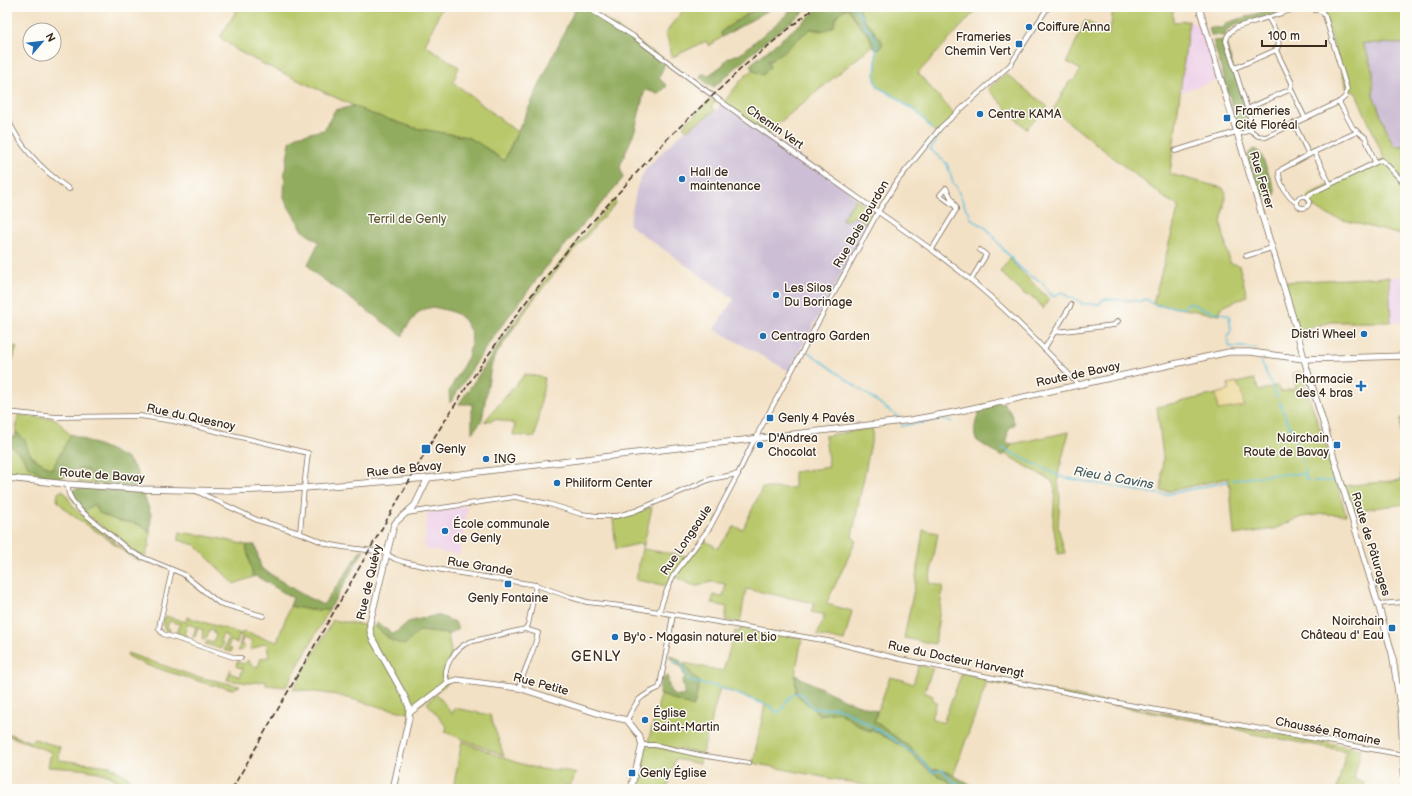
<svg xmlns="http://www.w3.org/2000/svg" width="1412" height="796" font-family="'Balsamiq Sans',sans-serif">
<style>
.built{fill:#eed0e8}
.industrial{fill:#ccbed4}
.green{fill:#b8c86b;stroke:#7a7944}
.forest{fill:#92ac5f;stroke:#666b3e}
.sand{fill:#eeda9e;stroke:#94825e}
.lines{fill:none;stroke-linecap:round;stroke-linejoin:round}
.stream{stroke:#5fc0dd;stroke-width:1.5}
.street-casing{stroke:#7b6a58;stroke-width:5.5}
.secondary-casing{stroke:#7b6a58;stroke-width:7}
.street{stroke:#fff;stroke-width:4}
.secondary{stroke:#fff;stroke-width:5.5}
.rail{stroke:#3b2a1e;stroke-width:1.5;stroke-dasharray:6 3;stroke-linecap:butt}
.poi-dot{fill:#1f6fb2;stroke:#fdfcf7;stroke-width:1.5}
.labels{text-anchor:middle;stroke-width:3;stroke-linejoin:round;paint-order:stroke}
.poi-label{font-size:12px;fill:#3b2a1e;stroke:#fdfcf7;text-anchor:start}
.street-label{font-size:12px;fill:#3b2a1e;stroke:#fdfcf7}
.park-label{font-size:12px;fill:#605935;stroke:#fdfcf7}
.water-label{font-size:13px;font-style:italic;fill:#485e61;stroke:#fdfcf7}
.quarter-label{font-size:14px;letter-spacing:1px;fill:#3b2a1e;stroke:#fdfcf7}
</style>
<rect width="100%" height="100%" fill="#fdfcf7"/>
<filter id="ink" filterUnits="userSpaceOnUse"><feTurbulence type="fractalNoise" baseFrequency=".025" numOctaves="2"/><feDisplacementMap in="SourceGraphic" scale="8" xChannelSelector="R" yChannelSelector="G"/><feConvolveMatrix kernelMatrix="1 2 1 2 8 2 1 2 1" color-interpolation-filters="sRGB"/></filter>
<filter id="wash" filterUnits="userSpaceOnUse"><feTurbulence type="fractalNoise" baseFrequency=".012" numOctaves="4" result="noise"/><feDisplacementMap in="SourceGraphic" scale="16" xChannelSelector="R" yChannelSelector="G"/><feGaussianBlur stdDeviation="0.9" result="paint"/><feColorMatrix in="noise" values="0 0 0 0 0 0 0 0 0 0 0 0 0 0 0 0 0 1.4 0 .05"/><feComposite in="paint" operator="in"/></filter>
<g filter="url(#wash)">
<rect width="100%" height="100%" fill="#f3e1c5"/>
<g class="built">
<path d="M1189,21L1201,27L1205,26L1220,79L1181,92Z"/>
<path d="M1405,276V322H1391L1389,277Z"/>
<path d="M468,506L459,555L424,549L427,513Z"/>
</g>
<g class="industrial">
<path d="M1325,7H1405V177Z"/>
<path d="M723,103L848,190L856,199L873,213L868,225L789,371L714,329L734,299L629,225L637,187L640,180L645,170L662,152L681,134L710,115Z"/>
</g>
<g class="green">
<path d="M239,7H442L425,45L459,67L453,82L517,132L504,161L488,149L467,137L415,128L369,113L261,63L238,51L220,37Z"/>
<path d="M686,7H757L722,31L721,34L722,37L709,46L706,41L671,58L668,39L665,36L671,25Z"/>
<path d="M854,7H979L918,73L955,115L936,133L917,112L903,103L899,99L878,87L875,79L877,43Z"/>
<path d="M1113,7H1167L1173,10V22L1189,21L1170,174L1223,188L1226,194L1221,223L1230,263L1239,265L1247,296L1220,308V315L1153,304L1179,206L1166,199L1053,110L1069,82L1074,80L1081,70L1067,62L1085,21L1110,33Z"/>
<path d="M1321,7H1405V44L1362,43L1368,56L1373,72V95L1392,143L1394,146H1405V236L1332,217L1309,205V201L1307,198L1310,194L1381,160L1386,163L1356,93L1347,89L1325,16Z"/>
<path d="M848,8L862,29L869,35L872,46L773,128L769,134L723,103L742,79L752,70L754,71L772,60L810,29L821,31L834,26C835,17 839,11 848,8Z"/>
<path d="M1006,74L1048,107L1026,129L988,89Z"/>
<path d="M712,98L716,102L711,106L715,111L686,130L683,126Z"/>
<path d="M856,199L873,213L868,225L857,217H852L845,221L842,219Z"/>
<path d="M614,200L616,203L566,259L533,300L515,326L512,325L546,279Z"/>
<path d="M1010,258L1016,266L1049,299L1043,309L1036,299L1024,294L1000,272Z"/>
<path d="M1389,277L1391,322H1332L1297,331L1282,282Z"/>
<path d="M7,345L17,347L7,377Z"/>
<path d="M1300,371L1328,452L1346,515L1324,514L1301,517L1274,529L1234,535L1230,488L1228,478L1170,491H1161L1163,457L1157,407L1216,394L1219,410L1241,390L1236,383L1254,379L1259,391L1278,385L1281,392L1296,388L1293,373Z"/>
<path d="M525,374L545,378L535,437L513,435L515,424L496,419L484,422Z"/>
<path d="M18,415L56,419L71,436L52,469L33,458L28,450L25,440L16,432Z"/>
<path d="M1401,418H1405V504L1350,511L1343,486L1401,480Z"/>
<path d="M872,428L873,433L852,536L856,541L826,604L852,611L844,641L817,635L825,615L811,612L815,603L746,589L740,623L725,620L727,607L711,603L714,595L723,597L726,584L711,582L698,586L692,585L673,576L668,586L636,580L643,543L616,549L613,519L631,515L652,507L643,549L684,556L689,559L703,540L718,548L734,527L743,529L762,488H794V472L829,467L825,436Z"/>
<path d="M1069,432L1059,470L1058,480L1060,498L1058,527L1065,553L1058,554L1053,524L1055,489L1052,481L1005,454L1012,444Z"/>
<path d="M7,445H10L22,456L28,466L44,475L59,480V482L7,475Z"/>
<path d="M79,468C89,469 93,475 95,484L79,483Z"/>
<path d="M63,490L75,509L123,549L141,560V562L130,556L101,534L83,523L67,511L57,500L58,493Z"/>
<path d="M94,504L115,520L142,525L150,534L149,545L145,557L134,552L84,512Z"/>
<path d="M923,530L938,533L929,583L943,586L935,644L904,638L915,584Z"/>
<path d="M180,532L218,538L246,545L253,577L234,584L195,545L178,540Z"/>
<path d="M290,606L310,610H329L286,687L266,685V681L249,683L227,680L231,669L230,673L240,677L243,669L236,666L237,662L244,664L248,660L251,665L258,667L261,658L269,657L267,644L265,643L251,650L250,648L252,641L243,638L241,645L244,646L243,650L238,651L242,636L239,635L237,643L230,641L228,648L232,649L231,652L224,650L228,638L226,637V635L223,634L220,642L223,643L221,649L205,644L207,641L213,643L216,634L213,633L214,630L210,629L207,637L205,638L204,640H202L203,630L198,628L195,637H193L196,627L188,624L184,634L188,636L187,639L176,635L180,624L169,621L167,628L170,629L169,633C162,629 163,623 165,616L186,622L187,617L242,634L243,632L277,642Z"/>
<path d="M333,620L376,627L392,641L419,631L448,634L452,657L445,671L448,683L409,713L380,707L337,695L293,689Z"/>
<path d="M740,628L802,638L795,675L796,694L820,715L838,712L870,732L871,729L905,748L912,754L922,765L937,775L963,789H883L753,763L765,704L720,688L702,754L649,743L648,742L661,695L694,707L700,682L693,676L684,663L723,671L735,631L740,632Z"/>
<path d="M127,653L194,676L240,686L233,689L208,684L146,665L128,656Z"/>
<path d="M919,665L933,668L924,692L933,696L932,700L937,702L931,718L943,723L962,673L1141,709L1361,749L1354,779L1364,783V789H1337L1346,751L1253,734L1234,728L987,682L953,776L943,770H933L909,747L874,721L890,677L903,680L913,684Z"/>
<path d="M437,694L452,714L455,708L490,715L504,756L445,732L447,727L427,703Z"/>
<path d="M7,733L31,742L34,739L60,747L59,760L110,766L125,775L145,789H131L110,776L98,772L80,769L48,767L51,752L7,735Z"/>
<path d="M462,741C487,751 510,762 536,768C550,772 563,767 576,774L569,786L563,784L562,789H453Z"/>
<path d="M650,746L701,757L700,764L675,759L667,789H633L644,748L646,747Z"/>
</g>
<g class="forest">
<path d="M576,7H586L666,61L659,78L667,86L659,94H657L647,90L644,93L635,130L620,166L623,178L543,271L490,341L450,403L449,391L468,357L471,344L472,334L464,320L457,314L450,311L433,307L425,309L419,312L413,319L405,329L403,336L313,272L308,264L319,242L304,232L288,206L284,198L285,170L290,142L296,136L324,130L335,110L354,106L369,113L415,128L467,137L477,142L504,161Z"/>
<path d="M757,7H774L722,37L721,34L722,31Z"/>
<path d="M793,7H810L768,39L713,88L700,78V76L702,74L709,75L723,65L725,61L728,58L736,55H739L782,19Z"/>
<path d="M821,7H859L864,20L872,27L876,36L880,38L883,44L880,48L876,49L872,46L869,35L862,29L848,8C839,11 835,17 834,26C823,33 821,29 810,29C798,38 781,57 768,61L770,67L763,75L754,71L750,67L751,64Z"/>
<path d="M1275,8L1279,12L1233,26L1226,32L1225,36L1211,35L1209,27L1221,28L1225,26L1226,23Z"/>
<path d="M1225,40L1250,124L1248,128L1243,130L1239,128L1213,41Z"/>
<path d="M1253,149L1257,150L1261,154L1275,190V195L1271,197H1264L1259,191L1248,159V155Z"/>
<path d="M512,325L515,326L501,347L494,358L491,367L482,420L472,433V404H459Z"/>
<path d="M1003,402L1010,412L1015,424L1009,428L1006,440L1008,443L1012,444L1002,457L976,440C972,431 977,415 982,406Z"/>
<path d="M7,430L13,437L15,438L16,432L25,440L28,450L33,458L52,469L71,434L108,449L129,460L138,473V487L95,484C88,458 75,470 59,480L44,475L28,466L22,456L10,445H7Z"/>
<path d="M79,488L143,493L151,514L150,534L142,525L115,520L99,513L94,504L84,512L76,504L71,495L73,490Z"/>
<path d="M246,545H255L261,568L298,592L323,605L347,572L361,550H364L329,610H310L290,606L293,598L256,576L253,577Z"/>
<path d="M437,615L455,622L458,629L448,634L419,631L405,645L392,641L376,627L377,623L394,634L408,622Z"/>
<path d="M669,655C684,659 689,673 700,682L693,707L659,694C659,687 660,678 668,676V682L671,693L676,696H684V689L682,681L685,677L681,667L673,662Z"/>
<path d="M795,675L845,700L877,711L874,721L909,747L933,770H943L979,789H963L958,787L930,771L912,754L905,748L872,729L871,732L838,712L820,715L796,694Z"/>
</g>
<path class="sand" d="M1236,382L1241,390L1244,406L1218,410L1216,394L1229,390L1228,384Z"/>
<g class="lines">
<g class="stream">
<path d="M854,7L862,18L864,27C871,30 875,36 877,43L875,79L878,87L899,99L903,103L917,112L933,130"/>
<path d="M938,135L935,139L936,142L930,149L947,164L953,183L956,186L966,209L969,211C970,225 980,221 987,229C1000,244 1012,263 1029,275C1032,278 1037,278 1040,281C1046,285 1048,293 1054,297L1061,292L1064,293L1068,297L1080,301L1082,304H1100L1101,301L1106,299L1141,301L1146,299L1154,305L1180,308H1184L1188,303C1193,303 1196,306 1200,308C1210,312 1219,311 1229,316L1231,329L1228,337L1229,346L1231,347H1243L1257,349"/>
<path d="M807,351L900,418"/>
<path d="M1261,361L1277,397"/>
<path d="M1279,402L1294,436L1303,464"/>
<path d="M901,426L945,419L952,422"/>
<path d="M1002,448L1061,477L1139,491L1164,495L1229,481"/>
<path d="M1304,469L1306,479L1309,480"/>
<path d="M1233,480L1278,474H1305"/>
<path d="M1401,480H1405"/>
<path d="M1313,481H1335"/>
<path d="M673,661L681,664L688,679L692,682L716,686L770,706L776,712H780C784,707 786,700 791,696C801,687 808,701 812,708L823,709L835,707L847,712L893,739L921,759L933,772L943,770L952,782L971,789"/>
</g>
</g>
</g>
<g filter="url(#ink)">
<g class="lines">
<defs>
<g id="street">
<path d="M586,7L633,36L712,95L901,228C930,248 959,269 986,293C1019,321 1049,354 1079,385"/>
<path d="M1268,17C1272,25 1284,42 1276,50L1292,83L1291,89L1305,118"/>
<path d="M1235,68L1276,50"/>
<path d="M1339,102L1353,128L1365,137L1375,162"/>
<path d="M1247,109L1291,89"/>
<path d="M7,117C20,148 42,170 69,189"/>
<path d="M1294,123L1309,155"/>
<path d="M1250,130L1252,124L1226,41C1227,34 1231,31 1237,27L1301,7"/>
<path d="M1237,135L1250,130L1258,136L1266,137L1339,102L1345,97L1347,89L1325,16C1322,11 1320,9 1315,10L1311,7"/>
<path d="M1175,151L1236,132"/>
<path d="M1330,184L1314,152L1357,132"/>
<circle cx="1303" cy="202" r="6"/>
<path d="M1307,198L1310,194L1381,160L1386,164L1405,184"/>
<path d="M1297,203C1287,197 1279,183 1279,172L1282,169L1314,152"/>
<path d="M932,249L956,210V207L946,188L940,195L956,207"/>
<path d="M1246,256L1272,248"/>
<path d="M971,280L986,255L980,250"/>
<path d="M1056,332L1114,325L1118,321"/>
<path d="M1044,349L1071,305"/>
<path d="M7,412L56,417L140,416L173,421L308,453L304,488L300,533"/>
<path d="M67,484L69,494L72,500L80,510L130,551L142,557L183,574L219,603L263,616"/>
<path d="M196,491L257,520L300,533L327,544L342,547L383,552L395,559L404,562L447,571L536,585L570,597L587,602L630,607L828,641L900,659L1124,704L1404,755"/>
<path d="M407,513L515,497L549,504L581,514L598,516H617L635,511L711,479L738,474"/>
<path d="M172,570L160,622L159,629L163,634L236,658H241"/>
<path d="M1378,604L1405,602"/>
<path d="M659,612L664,597L673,576L710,527L738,474L752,444L756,439L759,431L878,212L898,180L941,127L1010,65L1048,7"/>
<path d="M448,683C440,668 456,648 469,642L525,629L528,625L536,585"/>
<path d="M519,688C524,669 534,652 538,633L525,629"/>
<path d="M627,720C637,700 638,697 659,688L660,685L673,615"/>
<path d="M642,745H655L700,755L749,763"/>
</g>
<g id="secondary">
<path d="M1199,7L1297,331L1304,359L1378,604L1392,653L1401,711L1405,786"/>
<path d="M7,478L67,484L139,489L230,491L304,488L428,478L911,420L955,412L1229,352H1250L1304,359L1405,356"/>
<path d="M409,713L448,683L457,680L519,688L603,715L627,720L639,735L642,745L631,789"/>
<path d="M393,789L409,718V707L405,697L372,638L370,630V622L394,525L396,522L415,505L428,478"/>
</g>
</defs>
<use href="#street" class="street-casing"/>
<use href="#secondary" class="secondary-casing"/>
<use href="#street" class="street"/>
<use href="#secondary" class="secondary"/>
<path class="rail" d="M232,789L435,436L477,371L522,307L574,242L668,138L744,66L815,7"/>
</g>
</g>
<g class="poi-dot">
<circle cx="1029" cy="27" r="4"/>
<rect x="1015" y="40" width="8" height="8" rx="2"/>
<circle cx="980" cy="114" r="4"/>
<rect x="1223" y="114" width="8" height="8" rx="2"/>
<circle cx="682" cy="179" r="4"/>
<circle cx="776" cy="295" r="4"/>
<circle cx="1364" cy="334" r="4"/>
<circle cx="763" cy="336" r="4"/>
<path d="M1359 380h4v4h4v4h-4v4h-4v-4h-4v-4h4z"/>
<rect x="766" y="414" width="8" height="8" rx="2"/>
<circle cx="760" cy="445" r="4"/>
<rect x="1333" y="441" width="8" height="8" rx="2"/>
<rect x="421" y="444" width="10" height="10" rx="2"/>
<circle cx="486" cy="459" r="4"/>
<circle cx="557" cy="483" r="4"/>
<circle cx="445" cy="531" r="4"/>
<rect x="504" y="580" width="8" height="8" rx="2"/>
<rect x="1388" y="624" width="8" height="8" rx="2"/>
<circle cx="615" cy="637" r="4"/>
<circle cx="645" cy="720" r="4"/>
<rect x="628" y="769" width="8" height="8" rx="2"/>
</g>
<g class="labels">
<g class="poi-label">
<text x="1037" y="31">Coiffure Anna</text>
<text x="1011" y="41" text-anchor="end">Frameries<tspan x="1011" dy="14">Chemin Vert</tspan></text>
<text x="1235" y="115">Frameries<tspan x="1235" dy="14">Cité Floréal</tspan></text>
<text x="988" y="118">Centre KAMA</text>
<text x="690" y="176">Hall de<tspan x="690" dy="14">maintenance</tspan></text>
<text x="784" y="292">Les Silos<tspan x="784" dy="14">Du Borinage</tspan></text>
<text x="1356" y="338" text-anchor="end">Distri Wheel</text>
<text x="771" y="340">Centragro Garden</text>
<text x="1353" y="383" text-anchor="end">Pharmacie<tspan x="1353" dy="14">des 4 bras</tspan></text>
<text x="778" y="422">Genly 4 Pavés</text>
<text x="768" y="442">D'Andrea<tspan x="768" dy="14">Chocolat</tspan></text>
<text x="1329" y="442" text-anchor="end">Noirchain<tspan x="1329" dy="14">Route de Bavay</tspan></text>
<text x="435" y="453">Genly</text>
<text x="494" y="463">ING</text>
<text x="565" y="487">Philiform Center</text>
<text x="453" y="528">École communale<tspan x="453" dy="14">de Genly</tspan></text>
<text x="508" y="602" text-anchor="middle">Genly Fontaine</text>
<text x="1384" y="625" text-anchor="end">Noirchain<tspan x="1384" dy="14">Château d' Eau</tspan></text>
<text x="623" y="641">By'o - Magasin naturel et bio</text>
<text x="653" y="717">Église<tspan x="653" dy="14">Saint-Martin</tspan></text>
<text x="640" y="777">Genly Église</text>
</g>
<g class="street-label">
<text transform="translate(775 127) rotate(35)" y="4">Chemin Vert</text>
<text transform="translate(1262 180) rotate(73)" y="4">Rue Ferrer</text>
<text transform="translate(861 224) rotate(-60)" y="4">Rue Bois Bourdon</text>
<text transform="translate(1078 374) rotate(-12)" y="4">Route de Bavay</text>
<text transform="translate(191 417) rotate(12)" y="4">Rue du Quesnoy</text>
<text transform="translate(404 469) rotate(-6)" y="4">Rue de Bavay</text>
<text transform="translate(102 475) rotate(4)" y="4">Route de Bavay</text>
<text transform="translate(686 540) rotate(-56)" y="4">Rue Longsaule</text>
<text transform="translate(1371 544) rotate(73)" y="4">Route de Pâturages</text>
<text transform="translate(480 566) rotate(9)" y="4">Rue Grande</text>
<text transform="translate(369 582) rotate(-77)" y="4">Rue de Quévy</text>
<text transform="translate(956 659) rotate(12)" y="4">Rue du Docteur Harvengt</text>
<text transform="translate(541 684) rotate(15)" y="4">Rue Petite</text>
<text transform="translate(1328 731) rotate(11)" y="4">Chaussée Romaine</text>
</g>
<g class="park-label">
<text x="407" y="223">Terril de Genly</text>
</g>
<g class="water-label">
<text transform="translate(1114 477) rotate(10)" y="5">Rieu à Cavins</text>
</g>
<g class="quarter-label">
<text x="596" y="661">GENLY</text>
</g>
</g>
<rect width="1412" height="796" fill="none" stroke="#fdfcf7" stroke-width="24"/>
<g transform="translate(42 42) rotate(62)"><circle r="19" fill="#fdfcf7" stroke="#afa8a0"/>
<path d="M0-3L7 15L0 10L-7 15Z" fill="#1f6fb2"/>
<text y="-6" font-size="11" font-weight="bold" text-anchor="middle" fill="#3b2a1e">N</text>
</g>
<path d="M1262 40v6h64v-6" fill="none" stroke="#3b2a1e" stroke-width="2"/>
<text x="1268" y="40" font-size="12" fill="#3b2a1e" stroke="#fdfcf7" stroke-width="3" paint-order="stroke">100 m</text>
</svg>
